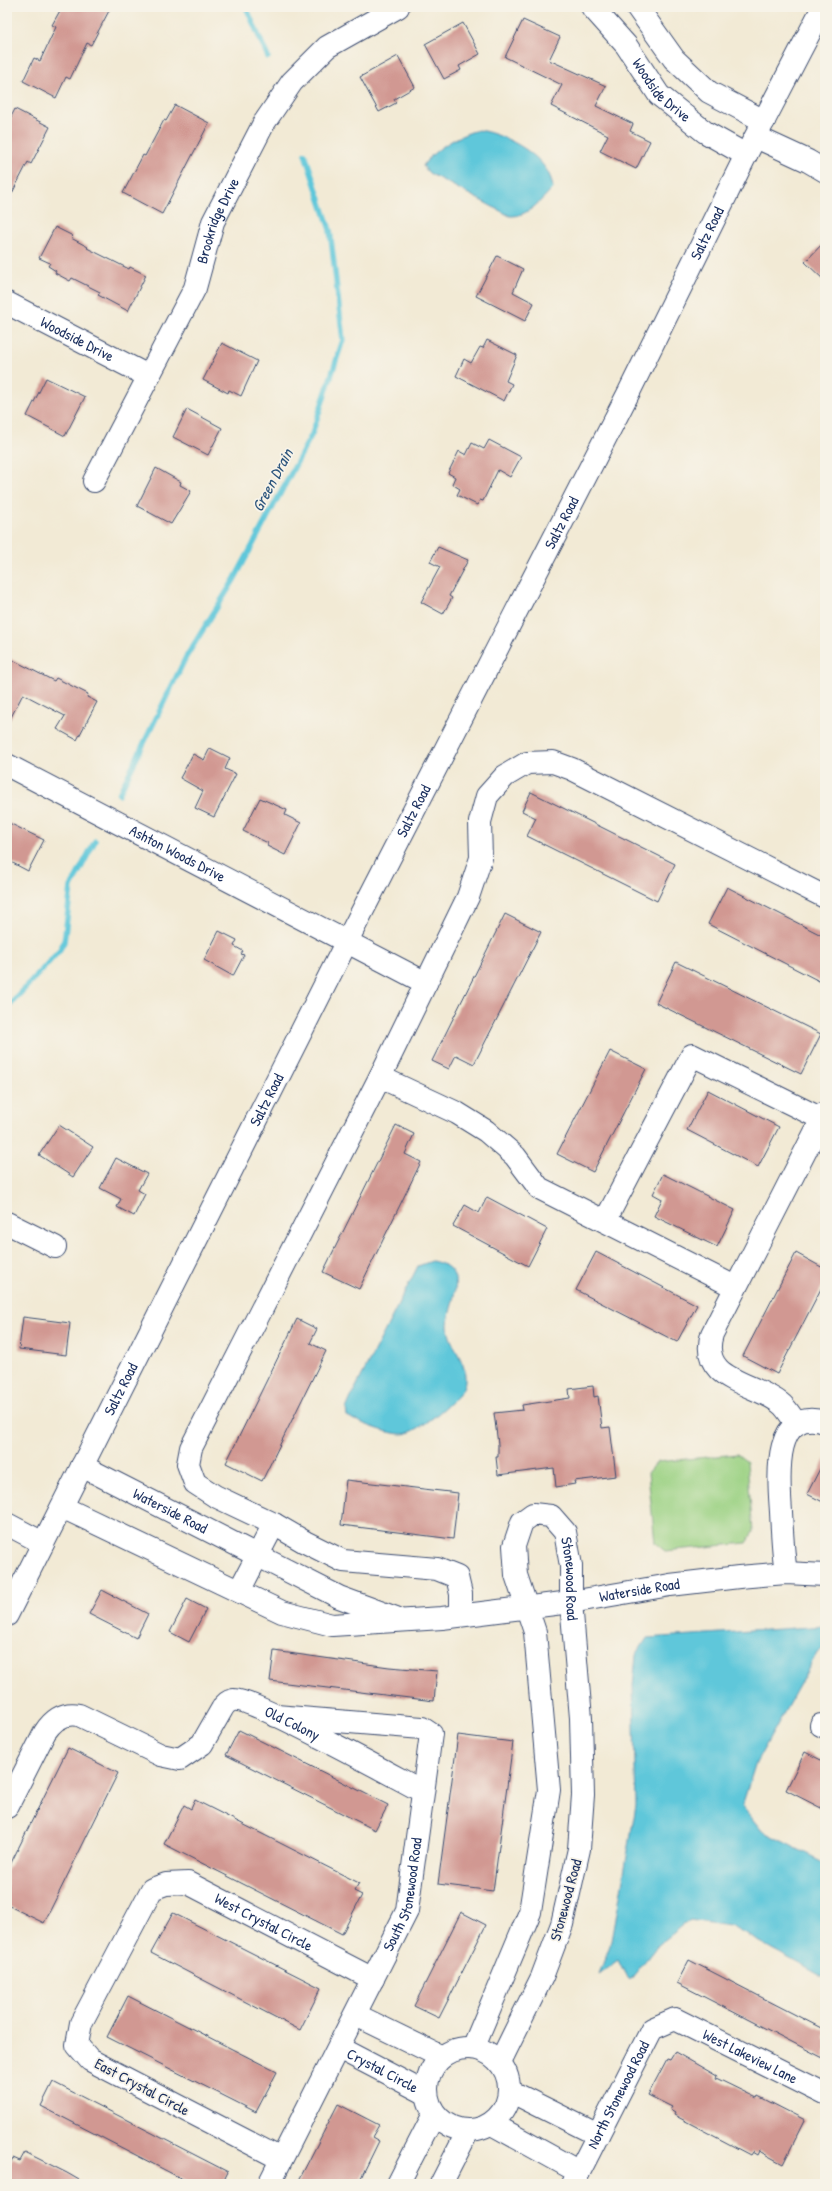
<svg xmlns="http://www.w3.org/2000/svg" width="832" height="2191" font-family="'Patrick Hand',sans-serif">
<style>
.green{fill:#9cd284;stroke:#5c8071}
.water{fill:#5ec7da;stroke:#3c7b9c}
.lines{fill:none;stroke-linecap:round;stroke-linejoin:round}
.stream{stroke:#5ec7da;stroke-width:5.5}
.building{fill:#d19892}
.minor-casing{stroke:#3b4b70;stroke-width:24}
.minor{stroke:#fff;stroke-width:22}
.labels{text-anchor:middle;stroke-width:3.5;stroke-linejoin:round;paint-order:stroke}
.street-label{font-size:15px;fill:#1b2f5e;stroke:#f7f3e8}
.water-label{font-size:16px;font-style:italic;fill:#2c557d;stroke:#f7f3e8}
</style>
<rect width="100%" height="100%" fill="#f7f3e8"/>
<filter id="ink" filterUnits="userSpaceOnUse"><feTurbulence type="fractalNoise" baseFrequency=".025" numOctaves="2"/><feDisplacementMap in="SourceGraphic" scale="8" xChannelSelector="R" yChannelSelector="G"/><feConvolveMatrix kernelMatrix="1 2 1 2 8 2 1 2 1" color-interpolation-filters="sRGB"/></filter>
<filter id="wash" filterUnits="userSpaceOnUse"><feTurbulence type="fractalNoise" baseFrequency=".012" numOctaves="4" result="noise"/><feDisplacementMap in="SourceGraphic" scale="16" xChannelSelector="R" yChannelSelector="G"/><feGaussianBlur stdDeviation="0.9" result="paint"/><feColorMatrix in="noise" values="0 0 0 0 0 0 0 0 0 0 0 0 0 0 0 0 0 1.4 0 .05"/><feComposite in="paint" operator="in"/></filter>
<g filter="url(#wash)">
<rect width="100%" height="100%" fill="#f2ead5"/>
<path class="green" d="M737,1454L747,1462L753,1532L746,1543L665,1551L655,1543L648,1473L657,1462Z"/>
<g class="water">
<path d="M479,130C506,135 550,156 553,188C541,200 528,217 510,216L429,173L423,166C432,150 462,133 479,130Z"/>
<path d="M432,1261C472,1269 449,1300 448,1326C448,1344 466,1360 465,1377C465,1381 465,1386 463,1389C453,1402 418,1434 402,1434C388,1434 360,1423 347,1416L346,1409L352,1395L418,1266Z"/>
<path d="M825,1626V1647L817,1653L755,1765L742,1806L762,1831L825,1863V1978L730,1926L690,1920L657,1946L630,1980L625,1975L618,1960L599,1974L612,1940L636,1806L633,1685L636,1655L647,1638Z"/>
</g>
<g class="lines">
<g class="stream">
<path d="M246,7L268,57"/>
<path d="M119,794L186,657L234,580L312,434L343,340L330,230L305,154"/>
<path d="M7,1008L59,951L64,942L71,887L95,841"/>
</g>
</g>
<g id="blocks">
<g class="building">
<path d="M62,7H111L91,45L87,43L70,79L66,77L56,98L23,81L34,58L40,61L56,27L52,25Z"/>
<path d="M523,20L560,37L549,60L606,86L596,106L633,124L630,131L650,141L636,169L600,151L608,135L551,106L562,85L505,57Z"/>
<path d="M463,23L480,54L459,66L461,70L444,79L425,44Z"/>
<path d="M398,56L415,87L394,99L396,103L379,112L360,77Z"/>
<path d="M175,105L209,123L162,214L123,193L143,155L145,156L164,120L166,121Z"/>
<path d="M15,109L50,127L31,164L28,162L7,203V125Z"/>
<path d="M55,227L73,236L71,238L88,247L87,248L129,269L130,267L146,275L128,311L98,295L100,292L72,278L70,281L55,273L56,271L48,266L50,263L39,258Z"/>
<path d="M825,241V281L805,262Z"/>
<path d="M497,256L523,269L513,292L534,303L525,321L476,296Z"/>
<path d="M487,340L517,355L506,381L512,384L504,401L456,376L464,359L471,363L480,347L483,348Z"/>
<path d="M222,343L257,361L241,396L229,390L228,393L203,380Z"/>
<path d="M46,378L85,397L65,436L27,416Z"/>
<path d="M187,409L222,428L208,455L173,437Z"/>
<path d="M489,440L521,457L510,477L498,470L483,501L480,500L477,505L457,495L460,489L452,484L455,477L448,473L459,451L466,455L472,443L484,449Z"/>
<path d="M156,468L181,482L180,485L191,491L171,524L137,506Z"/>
<path d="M438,547L468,560L449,596L452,598L443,614L421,602L440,567L430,562Z"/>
<path d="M7,657L54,681L56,678L88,694L87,697L97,702L77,740L57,729L65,716L23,694L7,725Z"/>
<path d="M210,748L230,758L225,769L236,774L214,817L195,808L203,791L180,778L193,754L204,760Z"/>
<path d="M531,792L675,864L657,901L527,836L536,818L522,811Z"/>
<path d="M260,798L287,810L285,815L301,823L285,855L267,846L268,843L243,831Z"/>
<path d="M7,822L44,840L28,871L7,860Z"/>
<path d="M727,887L825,937V984L708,924Z"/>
<path d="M505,914L541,932L474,1064L456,1055L449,1069L432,1061Z"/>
<path d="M219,931L237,940L234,946L243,951L241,954L244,955L233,976L204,960Z"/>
<path d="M676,962L821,1034L801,1074L656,1003Z"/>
<path d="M610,1051L646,1069L593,1172L557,1154Z"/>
<path d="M708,1090L779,1127L758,1167L687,1130Z"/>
<path d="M59,1125L93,1147L73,1177L39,1155Z"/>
<path d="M396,1125L414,1134L405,1154L421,1162L359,1289L323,1272Z"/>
<path d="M116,1158L147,1174L138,1190L145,1194L134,1216L117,1207L121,1199L100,1188Z"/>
<path d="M663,1174L735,1210L717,1247L654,1216L662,1199L653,1194Z"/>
<path d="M487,1197L547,1229L528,1266L453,1226L465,1205L479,1213Z"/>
<path d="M596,1252L697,1305L677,1342L576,1290Z"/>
<path d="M796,1253L825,1269V1281L777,1374L743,1356Z"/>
<path d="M23,1317L70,1323L66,1355L19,1349Z"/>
<path d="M297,1319L317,1329L310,1343L326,1351L262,1481L226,1463Z"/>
<path d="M593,1386L594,1397L598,1396L602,1428L610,1427L616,1476L574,1481L575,1484L556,1487L554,1468L498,1475L496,1457H498V1444L494,1413L523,1410L522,1405L570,1398L569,1389Z"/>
<path d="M825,1459V1503L807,1494Z"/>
<path d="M346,1480L458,1493L453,1539L341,1525Z"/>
<path d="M102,1590L148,1614L136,1638L89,1614Z"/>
<path d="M187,1599L206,1609L189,1642L170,1632Z"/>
<path d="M274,1651L389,1667L437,1671L434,1701L270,1681Z"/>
<path d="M239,1730L388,1805L375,1830L226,1755Z"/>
<path d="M458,1735L513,1742L493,1891L438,1884Z"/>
<path d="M68,1748L118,1773L44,1923L7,1905V1871Z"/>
<path d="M805,1752L825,1762V1810L786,1790Z"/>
<path d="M195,1800L359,1883L354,1891L362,1895L342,1934L164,1844L184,1805L191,1809Z"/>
<path d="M461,1912L486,1925L439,2018L414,2006Z"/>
<path d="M173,1913L321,1988L300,2030L151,1953Z"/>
<path d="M689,1960L825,2030V2059L677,1983Z"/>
<path d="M128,1996L277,2072L256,2112L107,2037Z"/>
<path d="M675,2052L717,2076L716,2078L757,2098L758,2096L805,2120L783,2164L759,2151L757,2155L752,2152L750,2155L674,2115L675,2113L670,2110L672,2107L648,2095L667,2059L670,2060Z"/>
<path d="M53,2082L228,2172L222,2184H192L41,2106Z"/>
<path d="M338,2104L379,2125L372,2137L379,2141L358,2184H297Z"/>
<path d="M25,2152L67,2173L86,2184H7V2169L13,2158L20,2161Z"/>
</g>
</g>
</g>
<g filter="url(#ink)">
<use href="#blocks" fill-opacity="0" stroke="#3b4b70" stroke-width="1"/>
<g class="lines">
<defs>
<g id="minor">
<path id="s1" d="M592,7L626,45L659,95L705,132L746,155"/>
<path d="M637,7L674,59L709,92L764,121"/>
<path d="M756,137L808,161L825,171"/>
<path id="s2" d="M7,303L148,376"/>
<path id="s3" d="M94,481L195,288L213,222L264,123L292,82L327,47L398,7"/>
<path id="s4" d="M7,765L426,983"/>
<path d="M380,1077L457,1113L486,1131L515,1156L539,1188L735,1287"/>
<path d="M605,1221L692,1055L822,1119"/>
<path d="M7,1223L55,1247"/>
<path d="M797,1424C791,1417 787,1408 780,1403C754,1382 698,1381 712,1334L825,1113"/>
<path id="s5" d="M82,1466L339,1597L396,1618"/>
<path id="s6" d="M62,1507L282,1612L332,1625L442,1618L571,1602L670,1585L739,1577L786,1573L825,1575"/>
<path d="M7,1524L43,1543"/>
<path d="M786,1573C783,1553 782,1533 781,1512C779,1481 771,1406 825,1422"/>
<path d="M239,1591L274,1524"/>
<path id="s7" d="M7,1615L347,941L629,392L746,155L823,7"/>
<path d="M461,1615V1594L457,1577L437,1569L343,1561L305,1542L274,1524L215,1496L195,1483L188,1464L191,1448L380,1077L468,897L481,858L480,822L487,796L505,776L527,763L553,762L572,769L825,897"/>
<path d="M821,1725L825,1727"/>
<path id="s8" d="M7,1807L45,1732C53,1720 64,1712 79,1715L161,1755L180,1759L202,1744L222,1709C224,1705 228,1701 233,1700C250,1697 397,1778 422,1791"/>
<path d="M356,2015L442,2057"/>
<circle cx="468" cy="2089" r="41"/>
<path id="s9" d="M339,2048L427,2094"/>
<path id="s10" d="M473,2048L530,1912L549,1790L535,1632L516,1575L514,1546L522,1522L533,1514L551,1516L565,1532L571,1566V1602L581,1718L583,1795L579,1849L562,1924L542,1977L500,2062"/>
<path d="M510,2091L598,2135"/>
<path d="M492,2124L579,2172"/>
<path id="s11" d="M281,2159L90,2060L77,2045L81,2023L152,1889L166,1884L188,1883L373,1979"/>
<path id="s12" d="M269,2184L407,1911L431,1734L422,1728L276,1716"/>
<path d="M398,2184L434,2114"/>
<path d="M441,2184L468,2131"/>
<path id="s13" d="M573,2184L652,2029L675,2019L825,2094"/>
</g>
</defs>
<use href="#minor" class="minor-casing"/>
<use href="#minor" class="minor"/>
</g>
</g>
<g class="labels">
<g class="street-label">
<text dy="5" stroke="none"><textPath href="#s1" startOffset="109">Woodside Drive</textPath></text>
<text dy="5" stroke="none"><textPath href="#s3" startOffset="289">Brookridge Drive</textPath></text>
<text dy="5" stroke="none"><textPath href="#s7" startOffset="1549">Saltz Road</textPath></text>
<text dy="5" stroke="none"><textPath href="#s2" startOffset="79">Woodside Drive</textPath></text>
<text dy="5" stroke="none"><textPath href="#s7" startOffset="1225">Saltz Road</textPath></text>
<text dy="5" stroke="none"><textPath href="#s7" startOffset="901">Saltz Road</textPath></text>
<text dy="5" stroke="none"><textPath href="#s4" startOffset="192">Ashton Woods Drive</textPath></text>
<text dy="5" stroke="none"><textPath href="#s7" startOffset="577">Saltz Road</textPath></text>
<text dy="5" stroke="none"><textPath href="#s7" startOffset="253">Saltz Road</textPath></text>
<text dy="5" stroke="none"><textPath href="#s5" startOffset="99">Waterside Road</textPath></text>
<text dy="5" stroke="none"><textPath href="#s10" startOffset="644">Stonewood Road</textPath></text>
<text dy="5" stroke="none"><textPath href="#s6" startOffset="605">Waterside Road</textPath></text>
<text dy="5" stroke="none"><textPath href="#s8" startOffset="381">Old Colony</textPath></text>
<text dy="5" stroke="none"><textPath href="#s12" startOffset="321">South Stonewood Road</textPath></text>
<text transform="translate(566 1900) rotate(-75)" y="5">Stonewood Road</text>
<text dy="5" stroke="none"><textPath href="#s11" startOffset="531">West Crystal Circle</textPath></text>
<text dy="5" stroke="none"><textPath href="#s13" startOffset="283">West Lakeview Lane</textPath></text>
<text dy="5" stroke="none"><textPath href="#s9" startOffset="49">Crystal Circle</textPath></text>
<text transform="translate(142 2087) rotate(28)" y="5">East Crystal Circle</text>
<text dy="5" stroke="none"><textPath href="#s13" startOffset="100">North Stonewood Road</textPath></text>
</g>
<g class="water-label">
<text transform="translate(272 480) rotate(-62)" y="6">Green Drain</text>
</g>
</g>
<rect width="832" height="2191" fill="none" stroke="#f7f3e8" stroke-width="24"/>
</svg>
